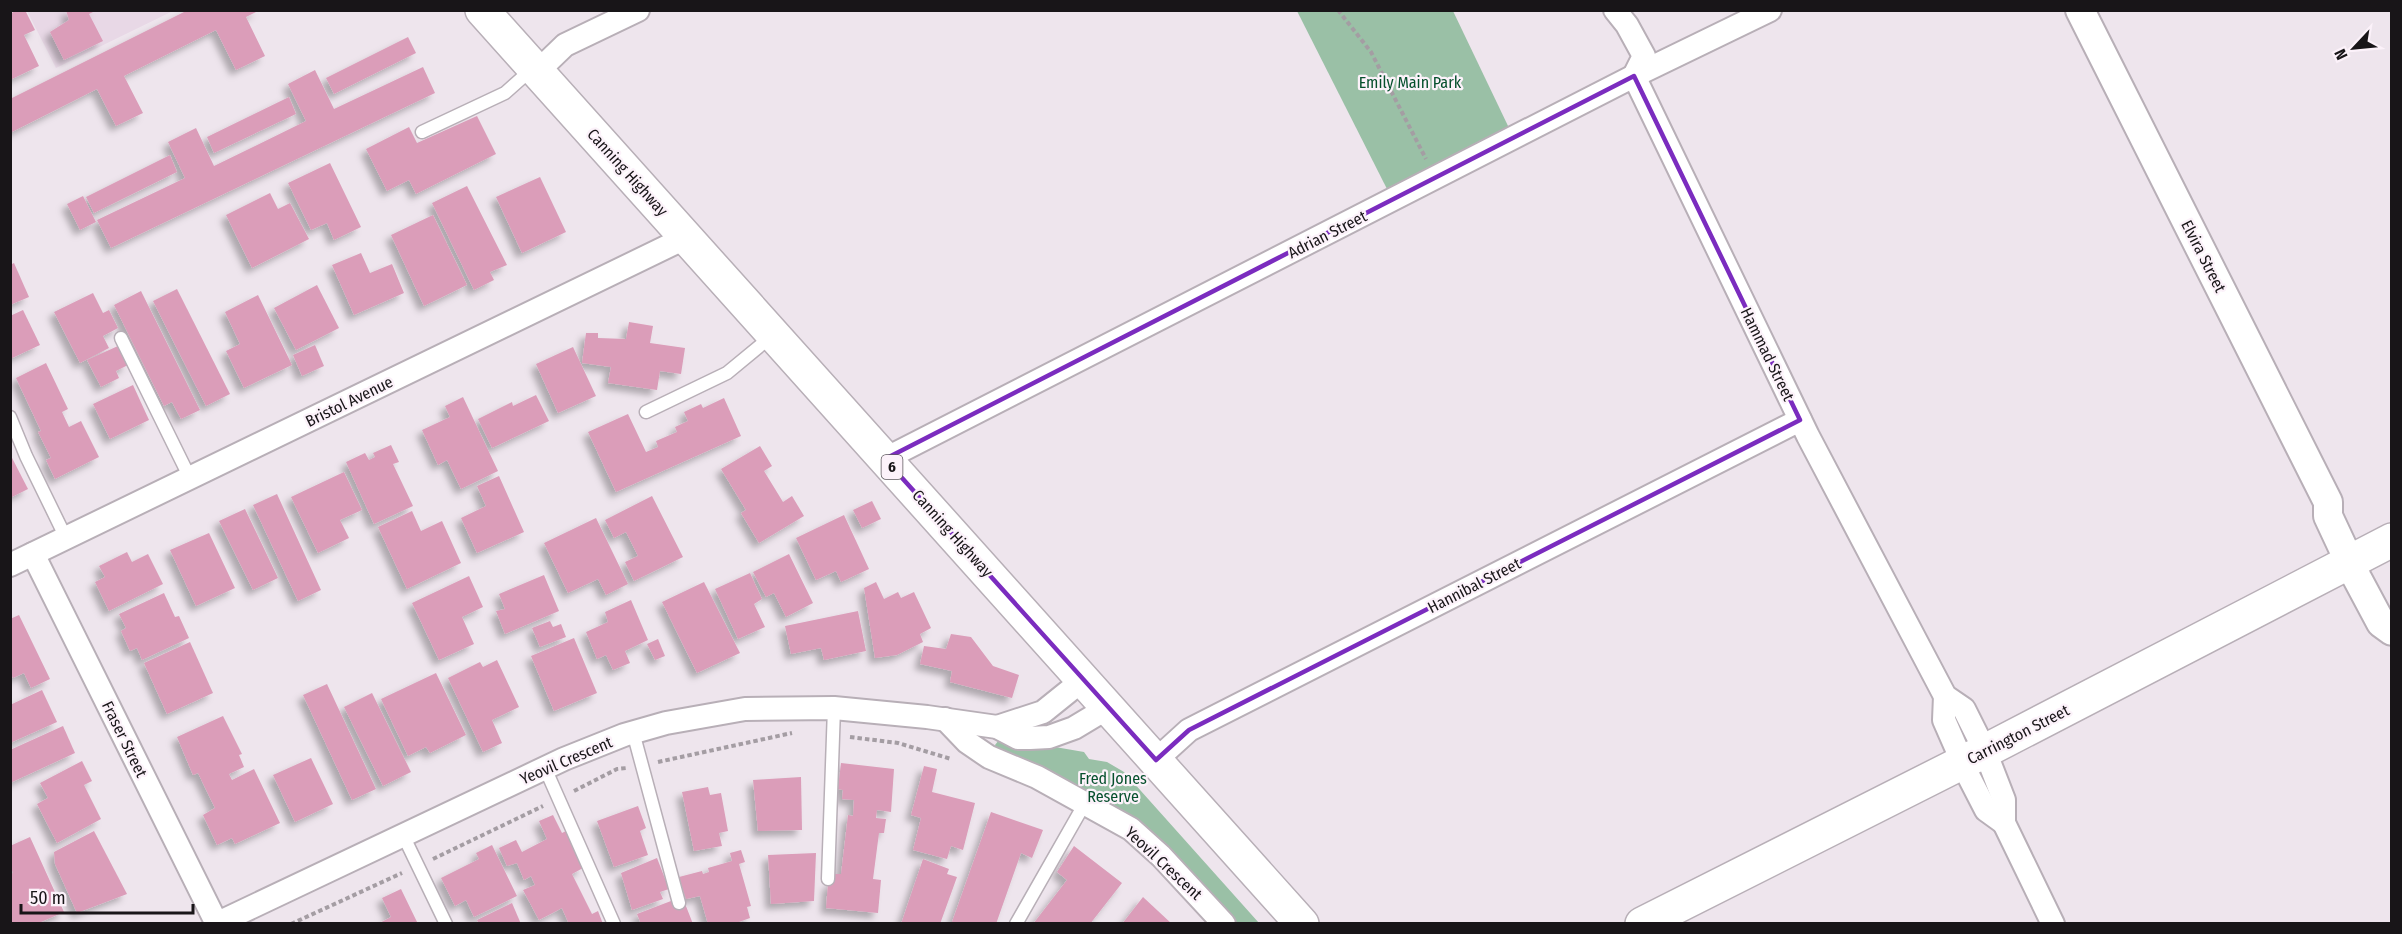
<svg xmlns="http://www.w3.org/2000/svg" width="2402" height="934" font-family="'Fira Sans Condensed',sans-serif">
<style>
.built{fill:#e8d8e6}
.green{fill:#9ac0a6}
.building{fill:#db9db9;filter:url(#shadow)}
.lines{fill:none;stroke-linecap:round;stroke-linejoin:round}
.service-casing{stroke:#b8afb7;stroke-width:15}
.minor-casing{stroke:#b8afb7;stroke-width:26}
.tertiary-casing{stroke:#b8afb7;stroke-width:32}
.secondary-casing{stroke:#b8afb7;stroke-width:36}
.trunk-casing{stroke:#b8afb7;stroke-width:36}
.path{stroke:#a49da3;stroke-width:4;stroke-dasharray:4.5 3;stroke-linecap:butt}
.service{stroke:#fff;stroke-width:12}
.minor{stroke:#fff;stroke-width:22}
.tertiary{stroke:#fff;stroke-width:28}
.secondary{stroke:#fff;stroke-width:33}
.trunk{stroke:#fff;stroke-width:33}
.marked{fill:none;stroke:#7b2cbf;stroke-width:4.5;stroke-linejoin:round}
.labels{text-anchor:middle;stroke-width:4.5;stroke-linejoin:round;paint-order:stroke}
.shield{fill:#fcf2fa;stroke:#5c575c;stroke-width:1.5}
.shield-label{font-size:15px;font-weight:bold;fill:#181518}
.park-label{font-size:16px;fill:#06502d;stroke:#fcf2fa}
.street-label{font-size:16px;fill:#181518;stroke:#fcf2fa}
</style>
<defs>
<filter id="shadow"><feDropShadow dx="-5.5" dy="5.5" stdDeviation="3" flood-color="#0004"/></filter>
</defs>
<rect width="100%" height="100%" fill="#eee5ed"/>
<path class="built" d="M27,11H173L56,68Z"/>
<g class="green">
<path d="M1297,11H1453L1509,128L1387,189Z"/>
<path d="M999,740H1014L1084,752L1089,759L1107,762L1124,772L1259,923H1235L1147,831L997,751L995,745Z"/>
</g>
<g class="building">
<path d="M17,10H25L35,30L24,35L39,66L10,80V14Z"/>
<path d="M66,10H97L89,14L103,41L64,60L50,32L69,20Z"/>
<path d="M188,10H260L246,17L265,56L236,70L216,30L124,76L143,113L116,126L97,89L10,133V99Z"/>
<path d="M408,37L416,53L334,94L326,78Z"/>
<path d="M423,67L435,93L111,248L97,220L185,178L168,142L196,128L214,166L306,121L288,84L315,70L334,109Z"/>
<path d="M289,97L296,114L214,153L207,137Z"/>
<path d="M477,116L496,154L416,194L409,180L387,191L366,149L409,127L417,143Z"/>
<path d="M170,155L177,172L94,213L86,197Z"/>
<path d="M330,163L361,227L334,240L327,223L311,230L288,183Z"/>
<path d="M540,177L566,232L522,253L496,197Z"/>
<path d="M467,186L507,265L490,272L494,280L474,290L432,203Z"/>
<path d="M270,193L278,209L290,203L309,239L252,268L226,215Z"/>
<path d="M83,196L96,222L80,230L67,204Z"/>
<path d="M433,215L467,285L424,306L391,235Z"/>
<path d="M361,253L370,273L392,264L404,293L354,315L332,265Z"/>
<path d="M14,263L29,297L10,305V265Z"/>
<path d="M317,285L339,328L296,350L274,308Z"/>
<path d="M177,289L230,394L206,406L153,301Z"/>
<path d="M141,291L200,410L181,419L172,402L164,406L114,305Z"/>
<path d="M93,293L103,313L109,310L118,328L103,336L109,348L80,363L54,312Z"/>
<path d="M258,295L292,365L244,388L226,351L240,344L225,312Z"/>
<path d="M23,310L40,345L10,359V316Z"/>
<path d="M629,322L653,326L650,343L685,348L681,374L660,371L657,390L608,383L611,367L582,363L586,333H598V338L626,339Z"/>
<path d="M315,345L324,366L302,376L293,355Z"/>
<path d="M118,346L128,365L116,371L119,378L101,387L87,360Z"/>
<path d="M573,347L596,396L558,413L536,364Z"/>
<path d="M46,363L68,409L62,412L69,427L81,421L99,457L55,479L46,460L51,458L38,432L41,431L16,378Z"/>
<path d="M133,385L149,420L110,439L93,404Z"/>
<path d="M536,395L549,421L492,448L478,419L512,402L513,406Z"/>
<path d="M463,397L498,471L461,489L447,460L438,465L422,430L450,417L445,406Z"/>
<path d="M724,398L741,436L616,492L588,432L628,414L646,452L658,447L656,441L677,432L675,427L688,421L684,412L701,404L703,408Z"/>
<path d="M391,445L399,462L393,464L413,506L374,524L346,462L365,453L369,460L375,457L373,453Z"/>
<path d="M760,446L772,466L764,471L783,502L792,496L804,516L759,543L741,513L746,510L721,469Z"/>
<path d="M10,454L28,489L10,498Z"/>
<path d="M344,472L362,510L340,520L349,538L318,553L291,497Z"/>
<path d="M499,476L524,532L477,553L461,518L486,506L477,486Z"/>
<path d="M277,494L321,590L298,601L253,505Z"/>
<path d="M652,496L683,557L634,581L625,562L638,556L626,532L614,538L605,520Z"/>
<path d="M872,501L881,519L862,528L853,510Z"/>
<path d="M245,509L278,578L253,590L219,521Z"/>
<path d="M412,511L421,531L442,521L461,563L407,589L378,527Z"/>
<path d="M844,515L869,569L841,582L836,571L816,580L796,538Z"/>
<path d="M596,518L628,584L606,595L598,579L568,593L544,543Z"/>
<path d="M209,533L235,588L196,606L170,550Z"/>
<path d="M127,552L132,562L148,554L163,584L109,611L95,582L105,577L99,566Z"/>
<path d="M789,554L813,603L786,617L774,593L766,597L753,572Z"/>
<path d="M750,573L762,599L754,604L765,627L738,639L715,589Z"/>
<path d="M544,575L559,611L505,634L496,611L505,609L499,594Z"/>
<path d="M469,576L483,607L462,617L474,644L439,660L412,603Z"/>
<path d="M704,582L740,653L697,673L662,602Z"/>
<path d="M876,582L884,599L898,592L901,598L914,592L931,628L920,634L923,642L897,655L875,658L864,588Z"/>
<path d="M164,593L175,617L179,616L189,638L142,660L137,648L130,651L121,631L126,628L119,614Z"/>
<path d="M631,600L648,640L625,651L630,663L613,670L606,655L597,659L586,632L608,622L605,612Z"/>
<path d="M858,611L866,651L824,660L821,648L791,654L785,626Z"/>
<path d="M19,615L50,679L31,688L24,673L13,678L10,672V619Z"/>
<path d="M550,621L553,627L561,624L566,637L540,647L532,628Z"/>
<path d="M951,634L971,637L993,666L1019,675L1012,698L950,682L952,671L920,664L924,646L946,649Z"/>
<path d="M574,638L597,693L554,711L531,656Z"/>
<path d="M658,639L665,656L655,660L647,644Z"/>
<path d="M190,642L213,693L167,714L144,663Z"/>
<path d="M497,660L519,707L492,720L502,743L483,752L448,678L480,662L483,667Z"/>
<path d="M436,673L466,735L430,753L426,747L408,756L381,699Z"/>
<path d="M327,684L376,789L352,800L303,695Z"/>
<path d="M42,690L57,722L10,743V705Z"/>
<path d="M372,693L411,772L383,786L344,707Z"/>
<path d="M223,716L242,754L239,755L244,767L229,774L232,780L254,769L280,823L235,844L232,838L217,845L203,815L215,808L198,773L193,775L177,737Z"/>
<path d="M63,726L75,753L10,783V750Z"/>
<path d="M311,758L333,804L295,822L273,775Z"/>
<path d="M82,761L92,781L84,785L101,819L57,843L37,804L48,798L40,783Z"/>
<path d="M841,763L894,769L891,812L877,810L876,818L886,819L884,833H879L873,879L881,880L878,913L826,908L828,883L833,884L834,874H841L848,815L853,816L854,800L842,799L843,790L838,789Z"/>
<path d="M924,766L937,769L932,792L975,803L963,850L951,846L947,859L913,850L921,818L911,815Z"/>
<path d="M801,777L802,830L758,831L753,780Z"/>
<path d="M708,787L710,795L721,793L728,831L719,833L722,846L694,851L682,792Z"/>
<path d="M638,806L646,828L640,831L648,855L614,867L597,821Z"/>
<path d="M991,812L1043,830L1032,858L1021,853L996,924L952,922Z"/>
<path d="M553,815L562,833L566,831L583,868L572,874L592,914L598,911L603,924H569L562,908L539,920L523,890L535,885L531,876L524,880L517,863L507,866L499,848L516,840L522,852L547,839L539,821Z"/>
<path d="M94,831L127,894L77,913L55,864L54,852Z"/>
<path d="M30,837L64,912L41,922L42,924H10V874L13,873L10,866V846Z"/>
<path d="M492,845L517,896L474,917L466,900L455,906L441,878L479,859L476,853Z"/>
<path d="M1074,846L1122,883L1090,924H1033L1067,880L1057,872Z"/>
<path d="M741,850L745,862L739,864L751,906L747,907L750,918L733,924H708L700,896L686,899L679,877L702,871L703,874L709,872L708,868L732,861L730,853Z"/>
<path d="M816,853L814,901L771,904L768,855Z"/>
<path d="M657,858L669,889L660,892L663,899L632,910L621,873Z"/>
<path d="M923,859L949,869L947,874L957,877L940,924H901Z"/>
<path d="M401,889L418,924H378L391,917L382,898Z"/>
<path d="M1143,897L1172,924H1122Z"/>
<path d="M671,901L673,905L684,901L693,924H641L637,914Z"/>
<path d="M512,903L521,924H479L477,920Z"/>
</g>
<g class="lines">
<defs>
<g id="service">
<path d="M422,132L505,93L532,69"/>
<path d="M121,338L190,478"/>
<path d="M646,412L727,373L773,335"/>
<path d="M10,417L26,456L66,538"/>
<path d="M633,732L679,903"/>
<path d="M545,768L614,924"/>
<path d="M403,835L446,924"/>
<path d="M828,879L834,708"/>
<path d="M1016,924L1085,803"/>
</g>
<g id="minor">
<path d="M1615,10L1627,25L1644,56L1634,76L1808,436L1945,696L1964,709L1985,751L2004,800V823L2053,924"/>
<path d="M537,72L565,45L638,10"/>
<path d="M885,459L1634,76L1770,10"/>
<path d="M33,554L217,924"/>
<path d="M10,565L687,237"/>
<path d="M1945,696L1944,720L1969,777L1986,810L2004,823"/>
<path d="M945,719L967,742L989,757L1037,777L1131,829L1161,856L1224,924"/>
<path d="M997,727L1043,712L1084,679"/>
<path d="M1156,760L1189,730L1800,420"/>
<path d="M216,924L564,759L624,735L666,723L745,709L834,708L927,717L997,727L1018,738H1030L1049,737L1074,728L1109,707"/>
</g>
<path id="tertiary" d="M2080,10L2328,502V516L2357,578L2381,623L2392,631"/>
<path id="secondary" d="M1642,924L1985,751L2392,540"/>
<path id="trunk" d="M482,10L1302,924"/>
</defs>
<use href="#service" class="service-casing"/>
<use href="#minor" class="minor-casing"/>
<use href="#tertiary" class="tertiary-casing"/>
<use href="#secondary" class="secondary-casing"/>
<use href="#trunk" class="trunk-casing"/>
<g class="path">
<path d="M1338,10L1371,52L1426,159"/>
<path d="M850,737L898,743L951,759"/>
<path d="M658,762L792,733"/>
<path d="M574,791L617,769L627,768"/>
<path d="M433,859L543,806"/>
<path d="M291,924L402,873"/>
</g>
<use href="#service" class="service"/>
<use href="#minor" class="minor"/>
<use href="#tertiary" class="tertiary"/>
<use href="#secondary" class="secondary"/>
<use href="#trunk" class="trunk"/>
</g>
<path class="marked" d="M1634,76L1800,420L1189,730L1156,760L885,459Z"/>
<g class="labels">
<rect class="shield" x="881.5" y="455" width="21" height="24" rx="4.5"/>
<g class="shield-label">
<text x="892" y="472">6</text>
</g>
<g class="park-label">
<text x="1410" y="88">Emily Main Park</text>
<text x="1113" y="784">Fred Jones<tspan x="1113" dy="18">Reserve</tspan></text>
</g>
<g class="street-label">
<text transform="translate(628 172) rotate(48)" y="6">Canning Highway</text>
<text transform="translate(1327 234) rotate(-27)" y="6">Adrian Street</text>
<text transform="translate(2204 256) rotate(63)" y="6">Elvira Street</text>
<text transform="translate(1768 354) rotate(64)" y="6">Hammad Street</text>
<text transform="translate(349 401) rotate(-26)" y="6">Bristol Avenue</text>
<text transform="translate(953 533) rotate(48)" y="6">Canning Highway</text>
<text transform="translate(1474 585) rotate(-27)" y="6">Hannibal Street</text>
<text transform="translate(2018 734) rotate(-27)" y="6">Carrington Street</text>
<text transform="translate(125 739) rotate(64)" y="6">Fraser Street</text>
<text transform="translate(566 760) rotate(-23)" y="6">Yeovil Crescent</text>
<text transform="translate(1164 863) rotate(43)" y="6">Yeovil Crescent</text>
</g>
</g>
<rect width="2402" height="934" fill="none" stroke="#181518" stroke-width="24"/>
<g transform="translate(2354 48) rotate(244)" stroke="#fcf2fa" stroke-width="4.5" paint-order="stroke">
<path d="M0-4.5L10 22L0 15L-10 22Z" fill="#181518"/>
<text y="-9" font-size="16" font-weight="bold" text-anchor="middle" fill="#181518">N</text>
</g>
<path d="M21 904v9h172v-9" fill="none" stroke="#181518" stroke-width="3"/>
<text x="30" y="904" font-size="18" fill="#181518" stroke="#fcf2fa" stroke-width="4.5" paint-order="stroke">50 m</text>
</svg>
